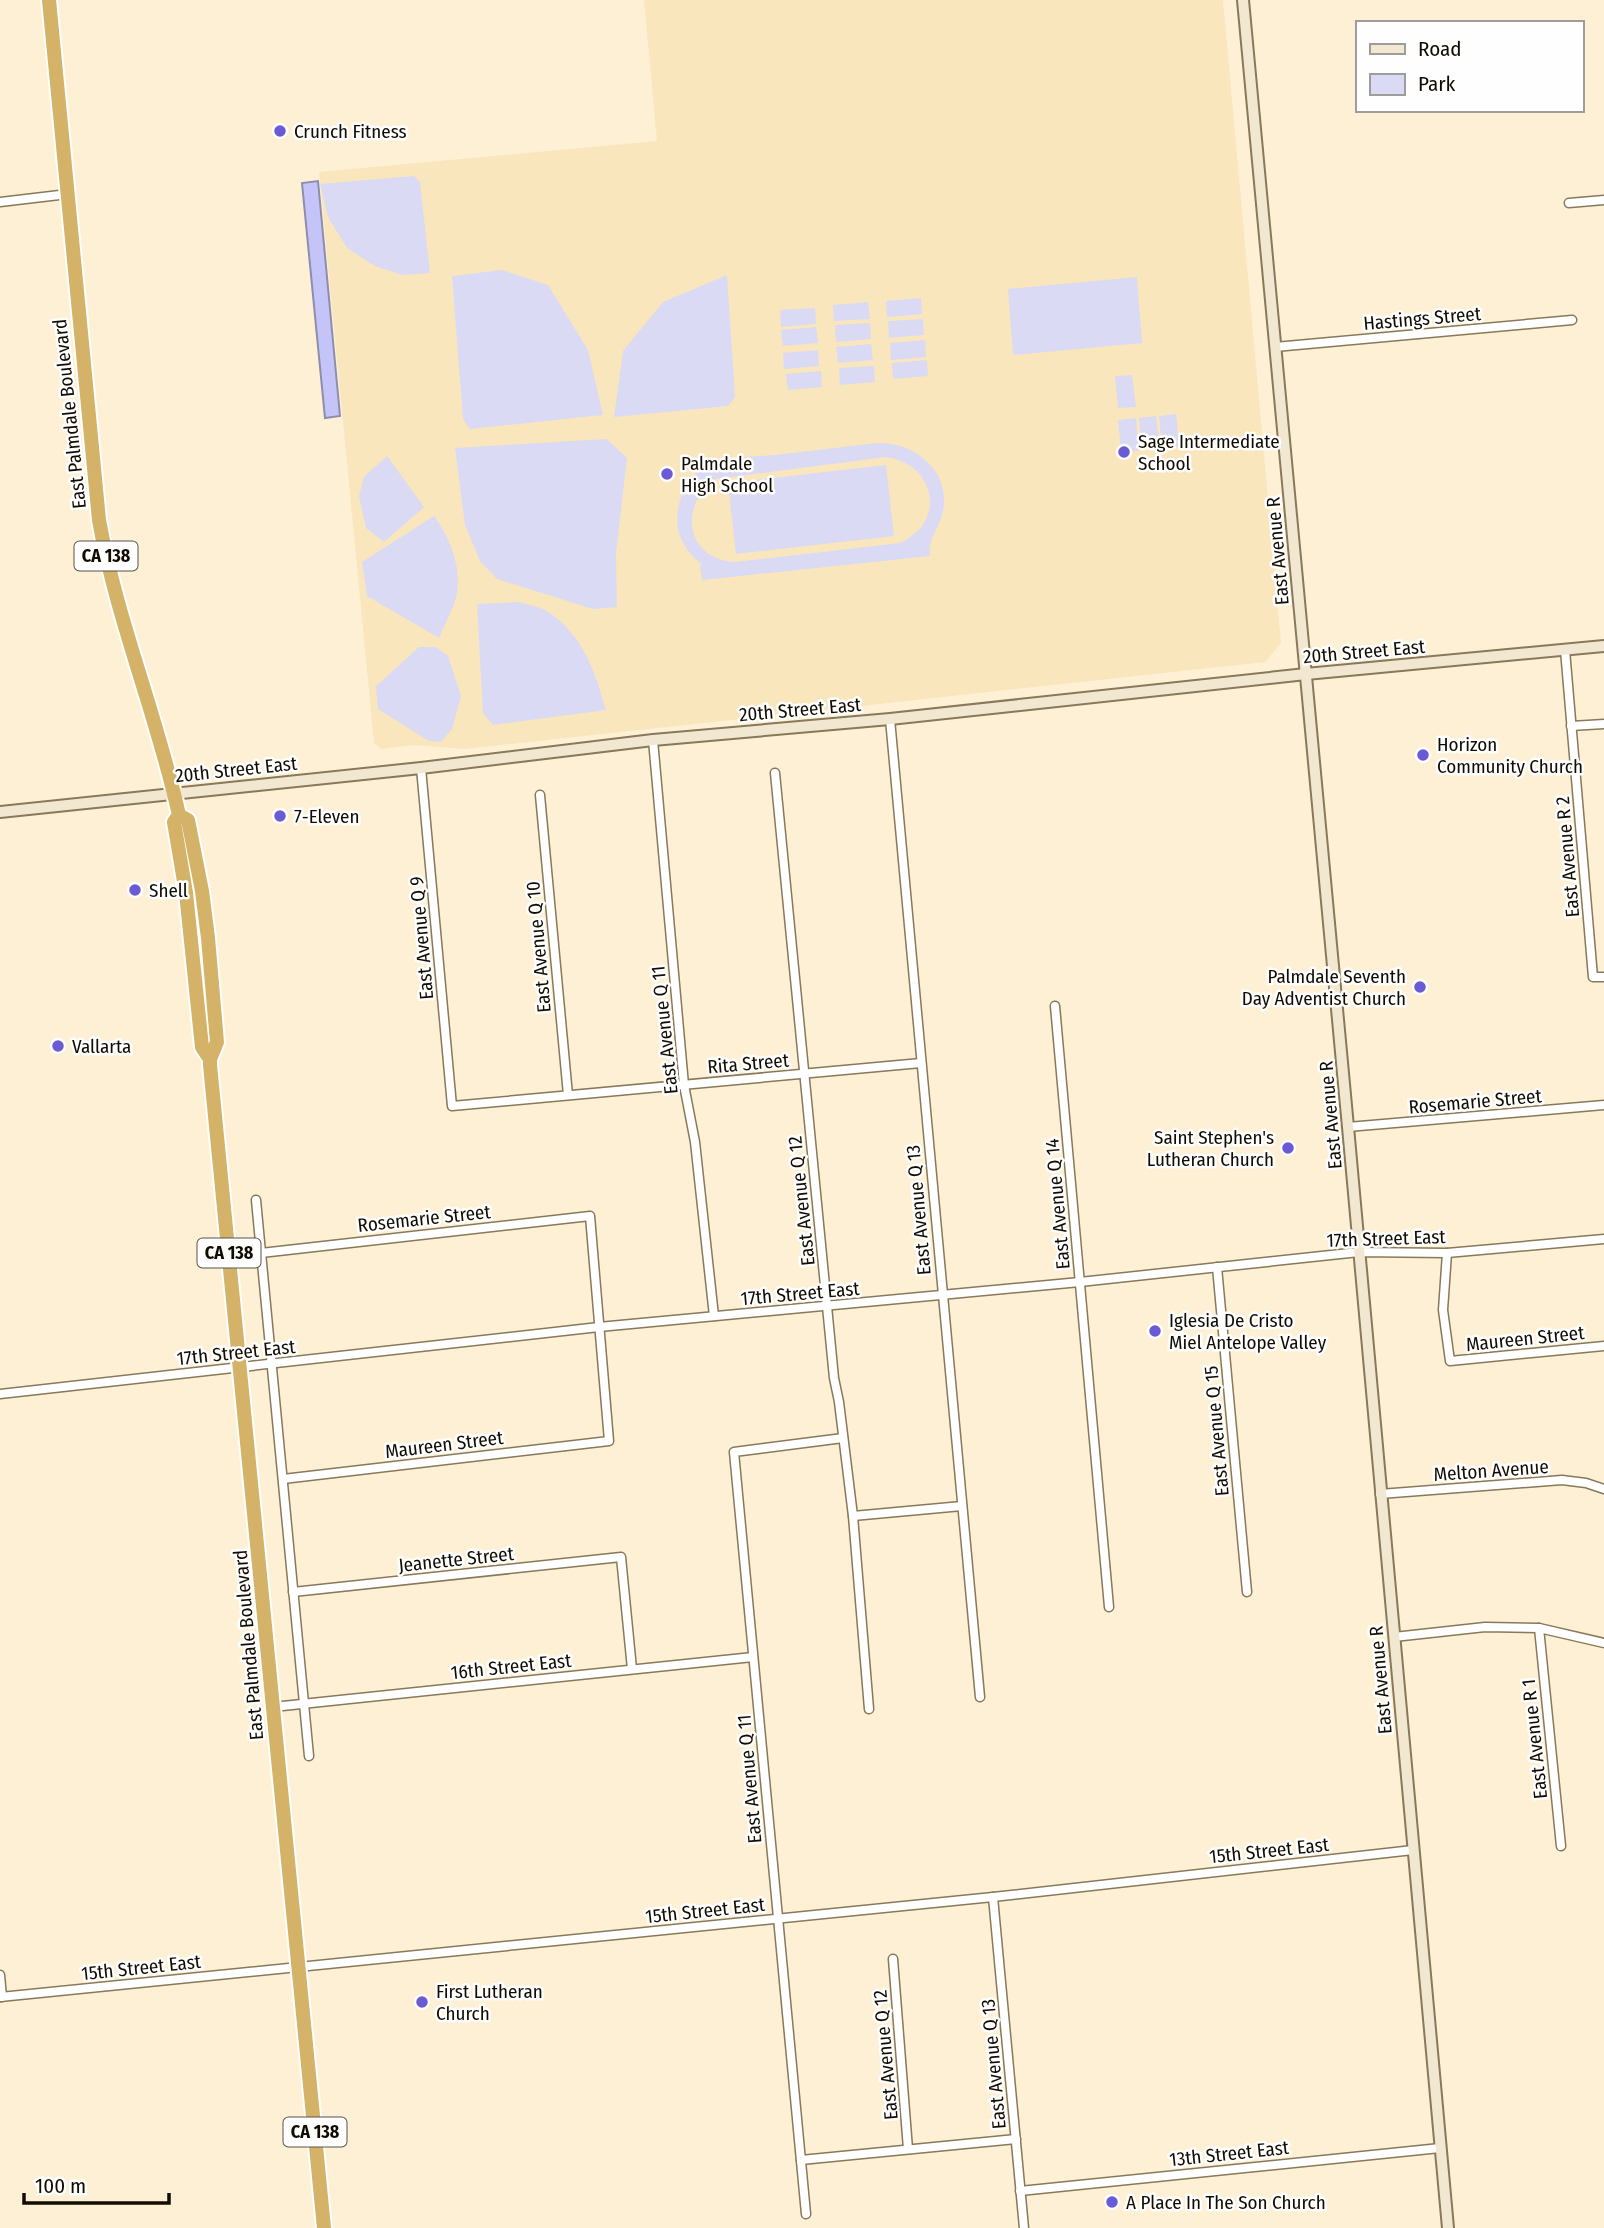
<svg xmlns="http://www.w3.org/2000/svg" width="1604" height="2228" font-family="'Fira Sans Condensed',sans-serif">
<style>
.built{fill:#fae6bc}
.green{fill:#dadaf4;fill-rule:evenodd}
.water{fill:#c4c4f8;stroke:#8e8dae;stroke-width:2}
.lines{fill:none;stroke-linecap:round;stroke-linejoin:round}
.street-casing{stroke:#877959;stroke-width:11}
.secondary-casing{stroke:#877959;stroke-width:14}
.highway-casing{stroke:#fff;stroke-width:18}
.street{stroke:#fff;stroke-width:8}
.secondary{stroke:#f2e8d2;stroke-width:10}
.highway{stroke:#d4b369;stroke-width:14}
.poi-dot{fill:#6a5ad3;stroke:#fefefe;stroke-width:2.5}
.labels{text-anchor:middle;stroke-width:5;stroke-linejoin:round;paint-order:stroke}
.shield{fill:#fefefe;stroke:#58554e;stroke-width:2}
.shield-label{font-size:18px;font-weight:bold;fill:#110c02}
.poi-label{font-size:19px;fill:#110c02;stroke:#fefefe;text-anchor:start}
.street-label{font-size:19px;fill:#110c02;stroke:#fefefe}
</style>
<rect width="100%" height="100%" fill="#fdf0d4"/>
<path class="built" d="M644,0H1223L1281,643L1265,662L464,749L414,745L381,749L374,743L319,172L657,141Z"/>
<g class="green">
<path d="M414,176L420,182L430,273L402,275L375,266L347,248L328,217L320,184Z"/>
<path d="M502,270L548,285L588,350L603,415L470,429L463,419L452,276Z"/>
<path d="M727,275L735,397L728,406L614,417L623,351L663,302Z"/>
<path d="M1137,277L1142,343L1013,355L1008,289Z"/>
<path d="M921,298L922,314L887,317L886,301Z"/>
<path d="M868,302L870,319L834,321L833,305Z"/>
<path d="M815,308L816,324L781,327L780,310Z"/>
<path d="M923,319L924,335L889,338L888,321Z"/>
<path d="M870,323L871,339L836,342L835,325Z"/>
<path d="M816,327L818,343L783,346L781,330Z"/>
<path d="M925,340L926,357L891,360L890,343Z"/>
<path d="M871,344L873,360L838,363L836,347Z"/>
<path d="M818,350L819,366L784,369L783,353Z"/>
<path d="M927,360L928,376L893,379L892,363Z"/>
<path d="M874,366L875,382L840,385L839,368Z"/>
<path d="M821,371L822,387L788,390L786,374Z"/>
<path d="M1132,375L1136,407L1118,408L1115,376Z"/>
<path d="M1176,414L1179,446L1162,448L1159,416Z"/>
<path d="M1156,416L1160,448L1142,450L1139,418Z"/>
<path d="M1136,418L1139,450L1121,452L1118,420Z"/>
<path d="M607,439L627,458L616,553L617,607L593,609L497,579L480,561L465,525L455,448Z"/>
<path d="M877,443C914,442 951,470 943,511C939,530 928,536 930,556L702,580L700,566L702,565C685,550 674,534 678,510C680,494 688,478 702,469C723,456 752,457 775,455C809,451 843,447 877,443ZM886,457C936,464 947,522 900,543L735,562C686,559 678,507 715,479Z"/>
<path d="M387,456L424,507L384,542L366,528L359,496L364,477Z"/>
<path d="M886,465L894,536L736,554L728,483Z"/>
<path d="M434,516C451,539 464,572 455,601C451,613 444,626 439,638L367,596L362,562Z"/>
<path d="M519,602C529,605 542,607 550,613C584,637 595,672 606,710L493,725L483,713L477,604Z"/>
<path d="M419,647H436L448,656L461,696L452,729L441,742L429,741L378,709L376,686Z"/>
</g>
<path class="water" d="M318,181L340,416L325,418L302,183Z"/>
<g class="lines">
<defs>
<g id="street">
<path d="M0,202L68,194"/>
<path d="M1569,203L1604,200"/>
<path d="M1275,347L1572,320"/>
<path d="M1565,650L1593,977H1604"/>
<path d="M890,719L980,1697"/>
<path d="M1571,726L1604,724"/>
<path d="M653,740L684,1085L695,1142L714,1316"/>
<path d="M421,768L452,1106L921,1063"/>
<path d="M775,773L834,1378L839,1402L853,1516L869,1709"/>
<path d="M540,795L568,1095"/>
<path d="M1055,1006L1109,1607"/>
<path d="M1348,1127L1604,1105"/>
<path d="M256,1200L309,1756"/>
<path d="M261,1253L590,1216L609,1441L283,1479"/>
<path d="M1447,1253L1443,1310L1450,1361L1604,1346"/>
<path d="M1217,1267L1247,1592"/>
<path d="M0,1394L599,1327L1080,1282L1359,1252L1447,1253L1604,1239"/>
<path d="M1380,1494L1562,1480L1586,1483L1604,1489"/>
<path d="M853,1516L962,1506"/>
<path d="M293,1592L621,1557L632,1669"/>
<path d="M1539,1628L1561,1846"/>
<path d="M1394,1637L1485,1627L1539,1628L1604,1643"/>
<path d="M273,1707L753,1657"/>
<path d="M993,1897L1024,2228"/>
<path d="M893,1959L908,2149"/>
<path d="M0,1975L2,1997"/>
<path d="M0,1997L993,1897L1413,1850"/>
<path d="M801,2160L1016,2139"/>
<path d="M1020,2191L1440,2148"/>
<path d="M806,2214L734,1452L843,1438"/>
</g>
<g id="secondary">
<path d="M1243,0L1348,1127L1448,2228"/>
<path d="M0,812L421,768L653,740L890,719L1306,674L1604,646"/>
</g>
<g id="highway">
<path d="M49,0L99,520C117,621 157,715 179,815L174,822L186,893L202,1047L210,1059"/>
<path d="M179,815L188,820L202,891L208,938L217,1042L210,1059V1065L324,2228"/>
</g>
</defs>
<use href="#street" class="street-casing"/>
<use href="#secondary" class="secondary-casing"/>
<use href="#highway" class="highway-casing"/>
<use href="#street" class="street"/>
<use href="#secondary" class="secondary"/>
<use href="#highway" class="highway"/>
</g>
<g class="poi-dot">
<circle cx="280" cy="131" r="7"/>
<circle cx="1124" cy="452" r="7"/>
<circle cx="667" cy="474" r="7"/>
<circle cx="1423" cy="755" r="7"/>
<circle cx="280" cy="816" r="7"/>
<circle cx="135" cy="890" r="7"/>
<circle cx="1420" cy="987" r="7"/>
<circle cx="58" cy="1046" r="7"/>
<circle cx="1288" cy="1148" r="7"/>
<circle cx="1155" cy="1331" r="7"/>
<circle cx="422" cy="2002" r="7"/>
<circle cx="1112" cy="2202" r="7"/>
</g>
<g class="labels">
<g class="shield">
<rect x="74.5" y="541.5" width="63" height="29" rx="5"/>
<rect x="197.5" y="1238.5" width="63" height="29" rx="5"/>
<rect x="283.5" y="2117.5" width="63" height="29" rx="5"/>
</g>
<g class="shield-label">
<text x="106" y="562">CA 138</text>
<text x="229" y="1259">CA 138</text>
<text x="315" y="2138">CA 138</text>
</g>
<g class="poi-label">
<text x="294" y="138">Crunch Fitness</text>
<text x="1138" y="448">Sage Intermediate<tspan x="1138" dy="22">School</tspan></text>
<text x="681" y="470">Palmdale<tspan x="681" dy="22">High School</tspan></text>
<text x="1437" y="751">Horizon<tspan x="1437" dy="22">Community Church</tspan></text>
<text x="294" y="823">7-Eleven</text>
<text x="149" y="897">Shell</text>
<text x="1406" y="983" text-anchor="end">Palmdale Seventh<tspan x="1406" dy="22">Day Adventist Church</tspan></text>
<text x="72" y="1053">Vallarta</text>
<text x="1274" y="1144" text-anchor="end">Saint Stephen's<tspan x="1274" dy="22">Lutheran Church</tspan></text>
<text x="1169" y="1327">Iglesia De Cristo<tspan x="1169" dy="22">Miel Antelope Valley</tspan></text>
<text x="436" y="1998">First Lutheran<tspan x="436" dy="22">Church</tspan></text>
<text x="1126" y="2209">A Place In The Son Church</text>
</g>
<g class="street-label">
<text transform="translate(1422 318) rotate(-5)" y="7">Hastings Street</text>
<text transform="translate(69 414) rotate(-96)" y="7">East Palmdale Boulevard</text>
<text transform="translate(1277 551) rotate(-95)" y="7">East Avenue R</text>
<text transform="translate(1364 651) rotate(-5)" y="7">20th Street East</text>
<text transform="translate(800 709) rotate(-5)" y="7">20th Street East</text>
<text transform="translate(236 769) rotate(-6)" y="7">20th Street East</text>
<text transform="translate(1567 857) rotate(-95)" y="7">East Avenue R 2</text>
<text transform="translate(421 938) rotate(-95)" y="7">East Avenue Q 9</text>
<text transform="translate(538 947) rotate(-95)" y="7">East Avenue Q 10</text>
<text transform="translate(664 1030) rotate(-96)" y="7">East Avenue Q 11</text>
<text transform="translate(748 1063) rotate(-5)" y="7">Rita Street</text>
<text transform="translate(1475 1101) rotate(-5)" y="7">Rosemarie Street</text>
<text transform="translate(1330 1115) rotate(-95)" y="7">East Avenue R</text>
<text transform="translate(801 1201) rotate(-96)" y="7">East Avenue Q 12</text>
<text transform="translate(1057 1204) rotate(-95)" y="7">East Avenue Q 14</text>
<text transform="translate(918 1210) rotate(-95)" y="7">East Avenue Q 13</text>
<text transform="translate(424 1218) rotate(-6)" y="7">Rosemarie Street</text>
<text transform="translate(1386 1238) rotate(-2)" y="7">17th Street East</text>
<text transform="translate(800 1293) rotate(-5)" y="7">17th Street East</text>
<text transform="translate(1525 1338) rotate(-6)" y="7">Maureen Street</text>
<text transform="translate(236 1352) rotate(-6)" y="7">17th Street East</text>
<text transform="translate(1216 1431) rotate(-95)" y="7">East Avenue Q 15</text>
<text transform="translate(444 1444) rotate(-7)" y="7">Maureen Street</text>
<text transform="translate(1491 1470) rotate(-4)" y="7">Melton Avenue</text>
<text transform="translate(456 1559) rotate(-6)" y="7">Jeanette Street</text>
<text transform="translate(248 1645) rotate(-95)" y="7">East Palmdale Boulevard</text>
<text transform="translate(511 1666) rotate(-6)" y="7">16th Street East</text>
<text transform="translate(1380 1680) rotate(-95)" y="7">East Avenue R</text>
<text transform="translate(1534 1739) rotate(-96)" y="7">East Avenue R 1</text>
<text transform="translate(749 1779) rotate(-95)" y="7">East Avenue Q 11</text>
<text transform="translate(1269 1850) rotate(-6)" y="7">15th Street East</text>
<text transform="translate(705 1910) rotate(-6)" y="7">15th Street East</text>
<text transform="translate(141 1967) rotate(-6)" y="7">15th Street East</text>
<text transform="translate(885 2055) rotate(-95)" y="7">East Avenue Q 12</text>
<text transform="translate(993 2064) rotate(-95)" y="7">East Avenue Q 13</text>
<text transform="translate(1229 2153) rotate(-6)" y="7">13th Street East</text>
</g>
</g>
<rect x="1356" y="21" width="228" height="91" fill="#fefefe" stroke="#9f9d99" stroke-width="2"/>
<rect x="1370" y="44" width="35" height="10" fill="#f2e8d2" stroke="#9f9d99" stroke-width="2"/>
<text x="1418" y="56" font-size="21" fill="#110c02">Road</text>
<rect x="1370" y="74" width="35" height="21" fill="#dadaf4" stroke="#9f9d99" stroke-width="2"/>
<text x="1418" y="91" font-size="21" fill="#110c02">Park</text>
<path d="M24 2193v10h145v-10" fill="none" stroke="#110c02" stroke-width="3.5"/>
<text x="35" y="2193" font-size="21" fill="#110c02" stroke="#fefefe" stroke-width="5" paint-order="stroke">100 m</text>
</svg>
